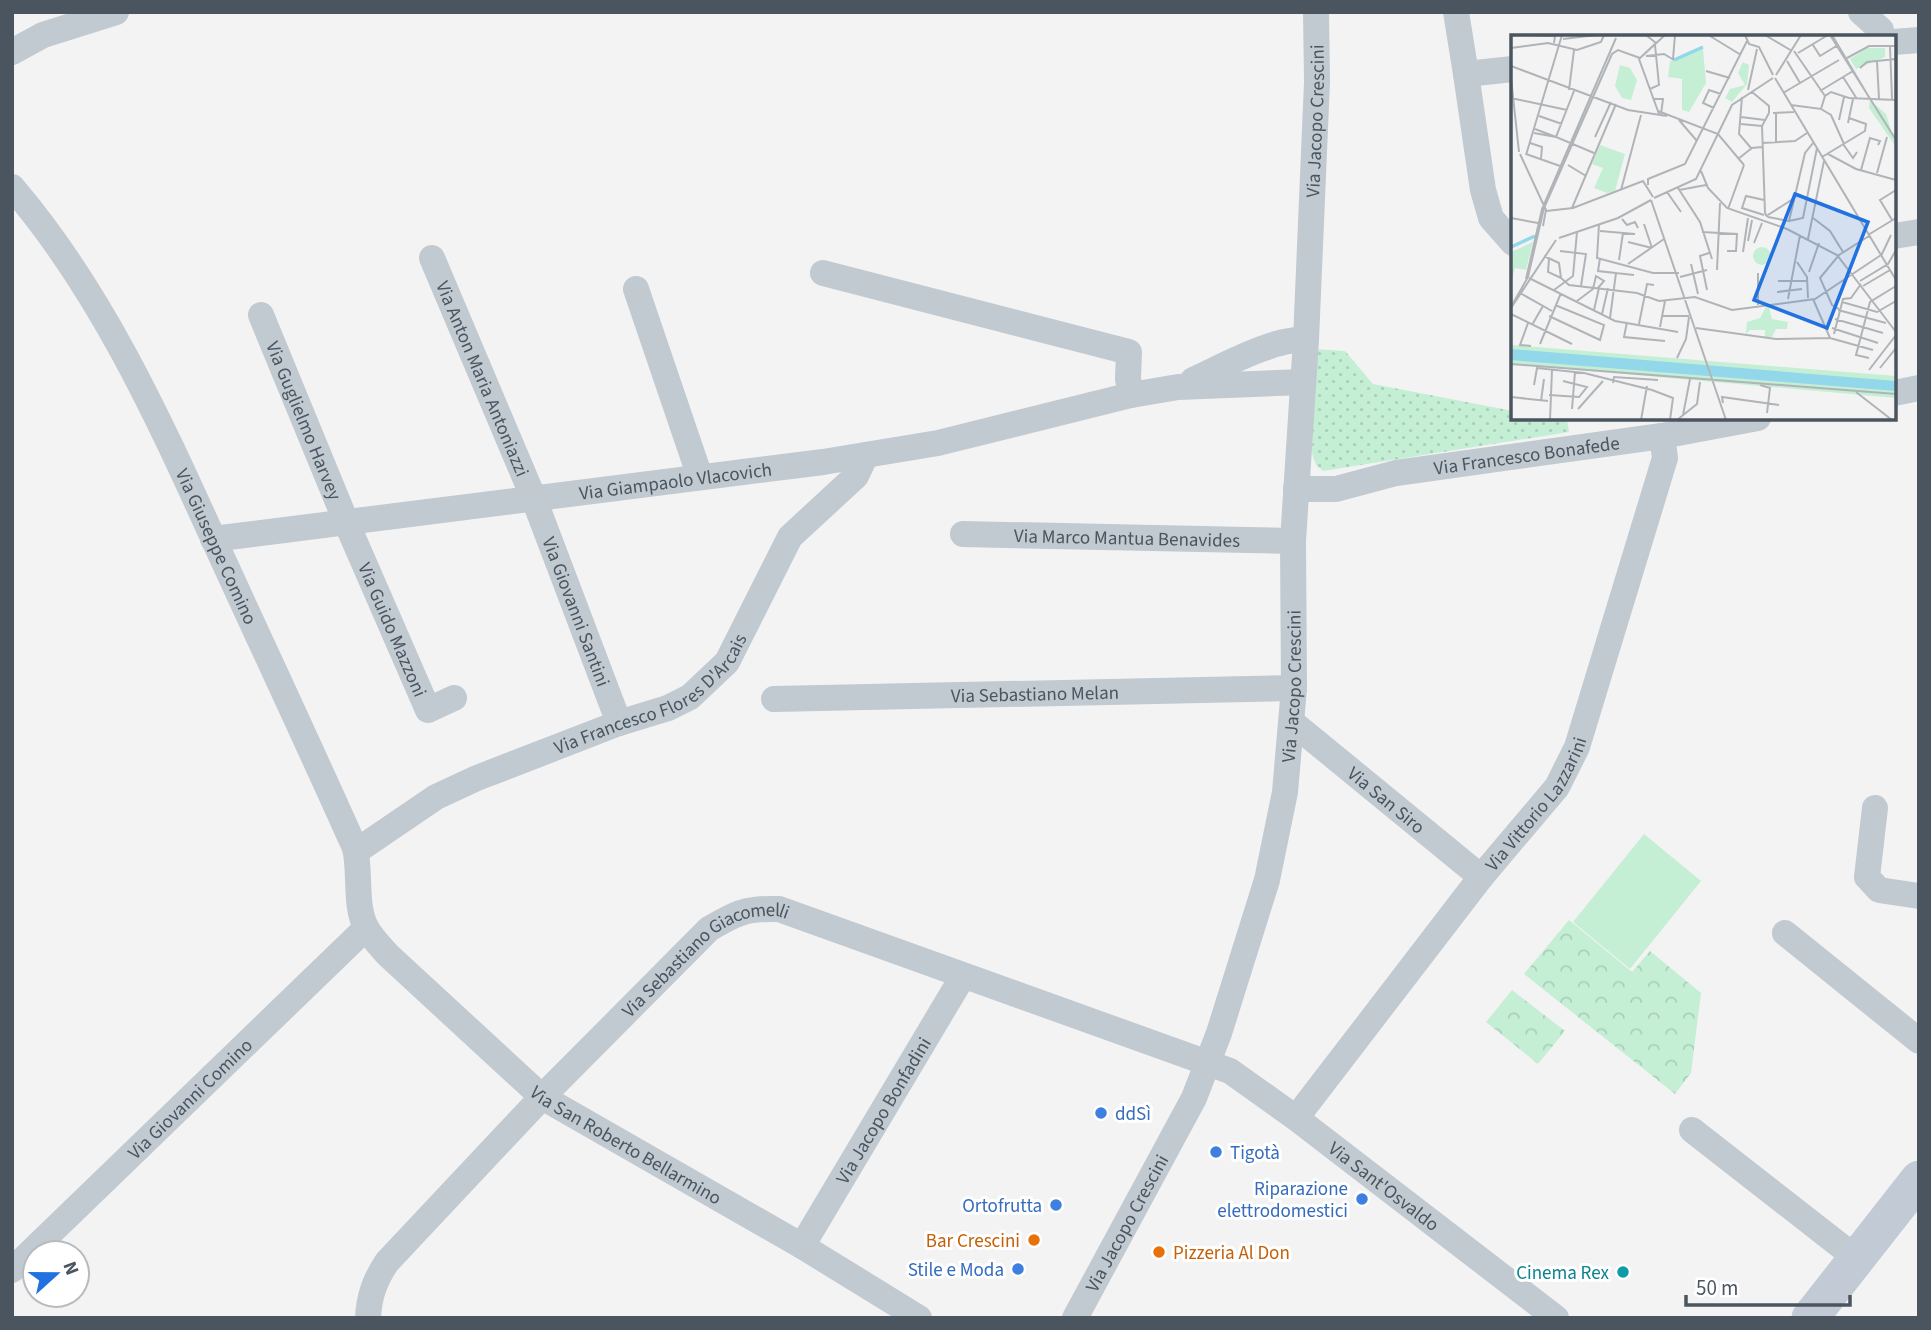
<svg xmlns="http://www.w3.org/2000/svg" width="1931" height="1330" font-family="'Source Sans 3',sans-serif">
<style>
.grass{fill:url(#grass-dots)}
.park{fill:url(#park-crowns)}
.pitch{fill:#c4efd5}
.lines{fill:none;stroke-linecap:round;stroke-linejoin:round}
.minor{stroke:#c1c9d1;stroke-width:26}
.secondary{stroke:#c1cad5;stroke-width:37}
.shop-dot{fill:#3f7fe0;stroke:#fff;stroke-width:2.5}
.food-dot{fill:#e8710a;stroke:#fff;stroke-width:2.5}
.culture-dot{fill:#0f9aa8;stroke:#fff;stroke-width:2.5}
.labels{text-anchor:middle;stroke-width:6;stroke-linejoin:round;paint-order:stroke}
.street-label{font-size:19px;fill:#4a5560;stroke:#fff}
.shop-label{font-size:19px;fill:#366cbe;stroke:#fff;text-anchor:end}
.food-label{font-size:19px;fill:#c56008;stroke:#fff;text-anchor:end}
.culture-label{font-size:19px;fill:#0d838f;stroke:#fff;text-anchor:end}
.inset-river{fill:none;stroke:#93d7ea;stroke-width:3.5}
.inset-road{fill:none;stroke:#b0b4b8;stroke-width:2}
.view{fill:#2172e0;fill-opacity:0.15;stroke:#2172e0;stroke-width:3.5}
.inset-edge{fill:none;stroke:#4a5560;stroke-width:3.5}
</style>
<defs>
<pattern id="grass-dots" width="8" height="8" patternUnits="userSpaceOnUse" patternTransform="scale(1.75)"><rect width="8" height="8" fill="#c4efd5"/><path d="M2 2h.1M6 6h.1" fill="none" stroke="#aacfb9" stroke-width="1.8" stroke-linecap="round"/></pattern>
<pattern id="park-crowns" width="20" height="18" patternUnits="userSpaceOnUse" patternTransform="scale(1.75)"><rect width="20" height="18" fill="#c4efd5"/><path d="M2 6a3 3 0 1 1 6 0M12 15a3 3 0 1 1 6 0" fill="none" stroke="#aacfb9"/></pattern>
</defs>
<rect width="100%" height="100%" fill="#f4f3f3"/>
<path class="grass" d="M1314,349L1345,351L1373,384L1513,411V418L1567,419L1569,432L1323,471L1316,465L1312,453Z"/>
<g class="park">
<path d="M1569,920L1632,972L1650,951L1701,993L1691,1073L1675,1094L1524,974Z"/>
<path d="M1512,990L1565,1031L1538,1064L1486,1022Z"/>
</g>
<path class="pitch" d="M1644,834L1701,881L1630,969L1573,922Z"/>
<g class="lines">
<g class="minor">
<path d="M1456,12L1466,74L1513,69"/>
<path d="M1861,12L1881,30L1882,37"/>
<path d="M1894,42L1919,40"/>
<path d="M12,52L43,35L116,12"/>
<path d="M1466,74L1483,190L1491,218L1513,243"/>
<path id="s1" d="M12,187C101,291 158,417 214,540C261,643 309,745 355,848C361,873 354,907 367,929C372,938 381,947 388,955L542,1097L802,1246L919,1318"/>
<path d="M1894,236L1919,232"/>
<path id="s2" d="M432,258L534,499L619,723"/>
<path d="M823,273L1129,352L1128,379L1131,395"/>
<path d="M636,289L700,477"/>
<path id="s3" d="M261,315L347,524L428,710L454,698"/>
<path d="M1193,380C1222,367 1275,337 1306,340"/>
<path d="M1894,393L1919,388"/>
<path id="s4" d="M1296,489H1336L1396,473L1662,436L1758,418"/>
<path id="s5" d="M963,534L1293,541"/>
<path id="s6" d="M213,539L823,462L938,443L1131,395L1178,387L1303,382"/>
<path id="s7" d="M774,699L1294,688"/>
<path id="s8" d="M1293,723L1481,877"/>
<path d="M1875,808L1867,877L1879,890L1919,896"/>
<path id="s9" d="M355,848L364,846L436,797L477,778L619,723L668,708L690,697L727,662L790,537L856,476L866,455"/>
<path d="M1785,933L1919,1041"/>
<path id="s10" d="M1296,1118L1481,877L1557,787L1577,747L1665,458L1662,436"/>
<path d="M1692,1130L1856,1258"/>
<path id="s11" d="M802,1246L963,976"/>
<path id="s12" d="M12,1270L366,928"/>
<path id="s13" d="M368,1318C369,1296 375,1280 387,1262L542,1097L709,929C736,913 746,908 779,909L1230,1071L1296,1118L1556,1318"/>
<path id="s14" d="M1075,1318L1194,1098L1219,1033L1267,880L1285,792L1294,688L1293,541L1306,340L1317,82L1316,12"/>
</g>
<path class="secondary" d="M1810,1318L1919,1179"/>
</g>
<g class="shop-dot">
<circle cx="1101" cy="1113" r="7"/>
<circle cx="1216" cy="1152" r="7"/>
<circle cx="1362" cy="1199" r="7"/>
<circle cx="1056" cy="1205" r="7"/>
<circle cx="1018" cy="1269" r="7"/>
</g>
<g class="food-dot">
<circle cx="1034" cy="1240" r="7"/>
<circle cx="1159" cy="1252" r="7"/>
</g>
<circle class="culture-dot" cx="1623" cy="1272" r="7"/>
<g class="labels">
<g class="street-label">
<text dy="7" stroke="none"><textPath href="#s14" startOffset="1242">Via Jacopo Crescini</textPath></text>
<text dy="7" stroke="none"><textPath href="#s2" startOffset="131">Via Anton Maria Antoniazzi</textPath></text>
<text dy="7" stroke="none"><textPath href="#s3" startOffset="114">Via Guglielmo Harvey</textPath></text>
<text dy="7" stroke="none"><textPath href="#s4" startOffset="234">Via Francesco Bonafede</textPath></text>
<text dy="7" stroke="none"><textPath href="#s6" startOffset="466">Via Giampaolo Vlacovich</textPath></text>
<text dy="7" stroke="none"><textPath href="#s5" startOffset="164">Via Marco Mantua Benavides</textPath></text>
<text dy="7" stroke="none"><textPath href="#s1" startOffset="415">Via Giuseppe Comino</textPath></text>
<text dy="7" stroke="none"><textPath href="#s2" startOffset="382">Via Giovanni Santini</textPath></text>
<text dy="7" stroke="none"><textPath href="#s3" startOffset="341">Via Guido Mazzoni</textPath></text>
<text dy="7" stroke="none"><textPath href="#s14" startOffset="676">Via Jacopo Crescini</textPath></text>
<text dy="7" stroke="none"><textPath href="#s9" startOffset="338">Via Francesco Flores D'Arcais</textPath></text>
<text dy="7" stroke="none"><textPath href="#s7" startOffset="261">Via Sebastiano Melan</textPath></text>
<text dy="7" stroke="none"><textPath href="#s8" startOffset="121">Via San Siro</textPath></text>
<text dy="7" stroke="none"><textPath href="#s10" startOffset="396">Via Vittorio Lazzarini</textPath></text>
<text dy="7" stroke="none"><textPath href="#s13" startOffset="506">Via Sebastiano Giacomelli</textPath></text>
<text dy="7" stroke="none"><textPath href="#s12" startOffset="247">Via Giovanni Comino</textPath></text>
<text dy="7" stroke="none"><textPath href="#s11" startOffset="158">Via Jacopo Bonfadini</textPath></text>
<text dy="7" stroke="none"><textPath href="#s1" startOffset="1169">Via San Roberto Bellarmino</textPath></text>
<text dy="7" stroke="none"><textPath href="#s13" startOffset="1269">Via Sant'Osvaldo</textPath></text>
<text dy="7" stroke="none"><textPath href="#s14" startOffset="108">Via Jacopo Crescini</textPath></text>
</g>
<g class="shop-label">
<text x="1115" y="1120" text-anchor="start">ddSì</text>
<text x="1230" y="1159" text-anchor="start">Tigotà</text>
<text x="1348" y="1195">Riparazione<tspan x="1348" dy="22">elettrodomestici</tspan></text>
<text x="1042" y="1212">Ortofrutta</text>
<text x="1004" y="1276">Stile e Moda</text>
</g>
<g class="food-label">
<text x="1020" y="1247">Bar Crescini</text>
<text x="1173" y="1259" text-anchor="start">Pizzeria Al Don</text>
</g>
<g class="culture-label">
<text x="1609" y="1279">Cinema Rex</text>
</g>
</g>
<g transform="translate(1511 35)">
<rect width="385" height="385" fill="#f4f3f3"/>
<path d="M356,13H374V22L345,34L339,24ZM232,27L238,30L236,49L221,67L214,63L219,54L234,50L227,38ZM359,65L375,79L385,112L358,73ZM0,310L385,341V363L0,329Z" fill="#c4efd5"/>
<path d="M192,14L195,48L178,77L171,75V44L157,42L159,26ZM109,30L119,33L126,45L120,65L111,63L104,51ZM22,207L15,235L4,233L0,248V217ZM257,268L261,284L277,287L276,294H265L261,302H254V295H239L235,299L236,287L249,283Z" fill="#c4efd5"/>
<path d="M89,110L114,119L104,156L96,158L83,153L92,133L81,129ZM242 221a9 9 0 1 1 18 0a9 9 0 1 1-18 0Z" fill="#c4efd5"/>
<path d="M0,314L385,346V356L11,326L0,325Z" fill="#93d7ea"/>
<path class="inset-river" d="M163,25L192,12M0,212L24,201"/>
<path class="inset-road" d="M16,0L44,1L43,8M234,0L238,9L248,12L262,40M254,0L281,16M319,0L385,105M321,0L359,64M199,1L230,20M52,4L86,0M302,10L309,21L327,10M379,11L381,64M0,13L37,8L66,15L90,7L93,0M283,16L314,61M287,18L317,0M135,21L153,19L163,25M336,23L358,11H385M162,24L164,0M276,26L289,48M366,26L368,64M0,31L117,75L156,81M349,33L356,27L385,24M195,36L219,43M265,40L290,0M332,42L346,64M0,43L8,117M264,43L385,245M139,54L148,50L144,10M58,55L63,15M237,55L246,14M63,56L45,102L83,118M309,56L342,36M241,57L258,71V78M272,58L328,25M231,62L228,99L240,113M0,63L56,75M143,64H152L150,79M280,70L310,74L314,61L320,57L338,63L385,65M203,73L192,68L198,55L210,59M310,74L320,80L333,109M147,76L207,99L233,130M262,78L283,77M148,79L128,24L154,0M28,81L51,89M230,82L254,85M168,85L186,106M328,85L333,62M337,88L342,64M230,89L251,91M23,98L45,102L24,94M84,102L100,67M265,107V78M19,108L31,112L30,124M251,108L284,106L296,98M332,109L342,123L346,117M9,119L35,175L32,191M15,119L52,132M317,119L345,134L385,145M15,120L51,0M311,122L354,96L355,89L338,83M227,124L241,113L251,112M57,130L75,141M350,135L359,103L369,106L367,110M190,136L197,153L216,173L276,194L326,220L385,297M366,138L376,102M137,150V144L174,129L236,6M167,153L189,187L201,224M110,155L130,80M168,155L195,150M156,157L170,177M143,163L185,144L221,70L262,43M140,165L215,385M253,165L235,161L231,173L253,180M61,173L105,69M217,174L233,130M35,176L62,173L132,146L142,162M254,179L257,182L254,178L251,91L258,78M257,180L285,162M257,182L278,186L294,118L302,108M0,183L27,188M302,183L319,196L332,217M111,184L116,190L124,187L127,193M381,185L369,165L385,155M278,186L292,183L306,113M88,189L86,223L142,238H168M133,189L141,213M89,196L124,199M191,197L226,199L225,216H216M357,200L385,183M48,203L107,183L140,165M297,204L313,126M237,206L241,185M117,207L141,213M243,208L251,188M49,216L75,219L70,251M232,217L237,183M33,221L48,228L50,243L58,250L126,258L148,266L184,262L221,275L304,264L370,220M370,221L380,200M89,223L87,236L105,238M38,224L37,237L50,243M108,225L112,198M286,227L296,242L297,263M117,229L153,204M180,229L187,259M206,235L209,168M298,237L308,208M247,238V270M169,242L196,235M18,243L104,286L167,297M15,244L31,174L105,3M267,246H296M349,246L377,229L385,215M352,251L379,235M43,255L62,241L66,197M196,255L189,221L198,218M266,257L291,254M9,258L41,276M277,264L289,200M302,264L319,303M66,266L82,254L85,241L93,246L87,253M331,267L366,277L385,266M0,272L17,242L33,173L101,19L107,15L129,23L145,8L135,0M0,273L45,205M328,274L321,270L309,243L328,220L358,201M83,275L88,253M327,275L375,288M0,279L61,309M91,279L97,253M38,281L89,305L93,290L44,270M152,281H178M99,283L105,238L123,240M324,284L372,298M116,287L113,302L154,306M17,288L9,310L20,311M128,289L136,249L143,250M21,290L32,271M149,292L154,266M185,293L265,304L319,303L362,315M321,293L367,308M323,299L332,264L340,263L350,249M29,309L50,258M166,323L175,304L178,282M358,323L345,320L359,267L385,251M0,329L385,359M369,333L385,313M358,335L385,300M102,348L103,342L147,345M23,350L26,333L73,338L141,355L162,363L159,385M249,350L259,353L256,378M345,357L381,385M38,360L68,362L76,352L52,346M0,362L37,366M30,366L33,344M212,368L211,362L268,370M61,374L64,337M67,374L92,346M172,380L179,344M39,385L41,335M130,385L136,351M166,385L186,369L189,347"/>
<path class="view" d="M284,159L357,187L316,293L243,265Z"/>
<rect width="385" height="385" class="inset-edge"/>
</g>
<rect width="1931" height="1330" fill="none" stroke="#4a5560" stroke-width="28"/>
<g transform="translate(56 1274) rotate(69)"><circle r="33" fill="#ffffff" stroke="#b7bbbf" stroke-width="2"/>
<path d="M0-5L12 26L0 18L-12 26Z" fill="#2172e0"/>
<text y="-10" font-size="19" font-weight="bold" text-anchor="middle" fill="#4a5560">N</text>
</g>
<path d="M1686 1295v10h164v-10" fill="none" stroke="#4a5560" stroke-width="3.5"/>
<text x="1696" y="1295" font-size="21" fill="#4a5560" stroke="#ffffff" stroke-width="5" paint-order="stroke">50 m</text>
</svg>
